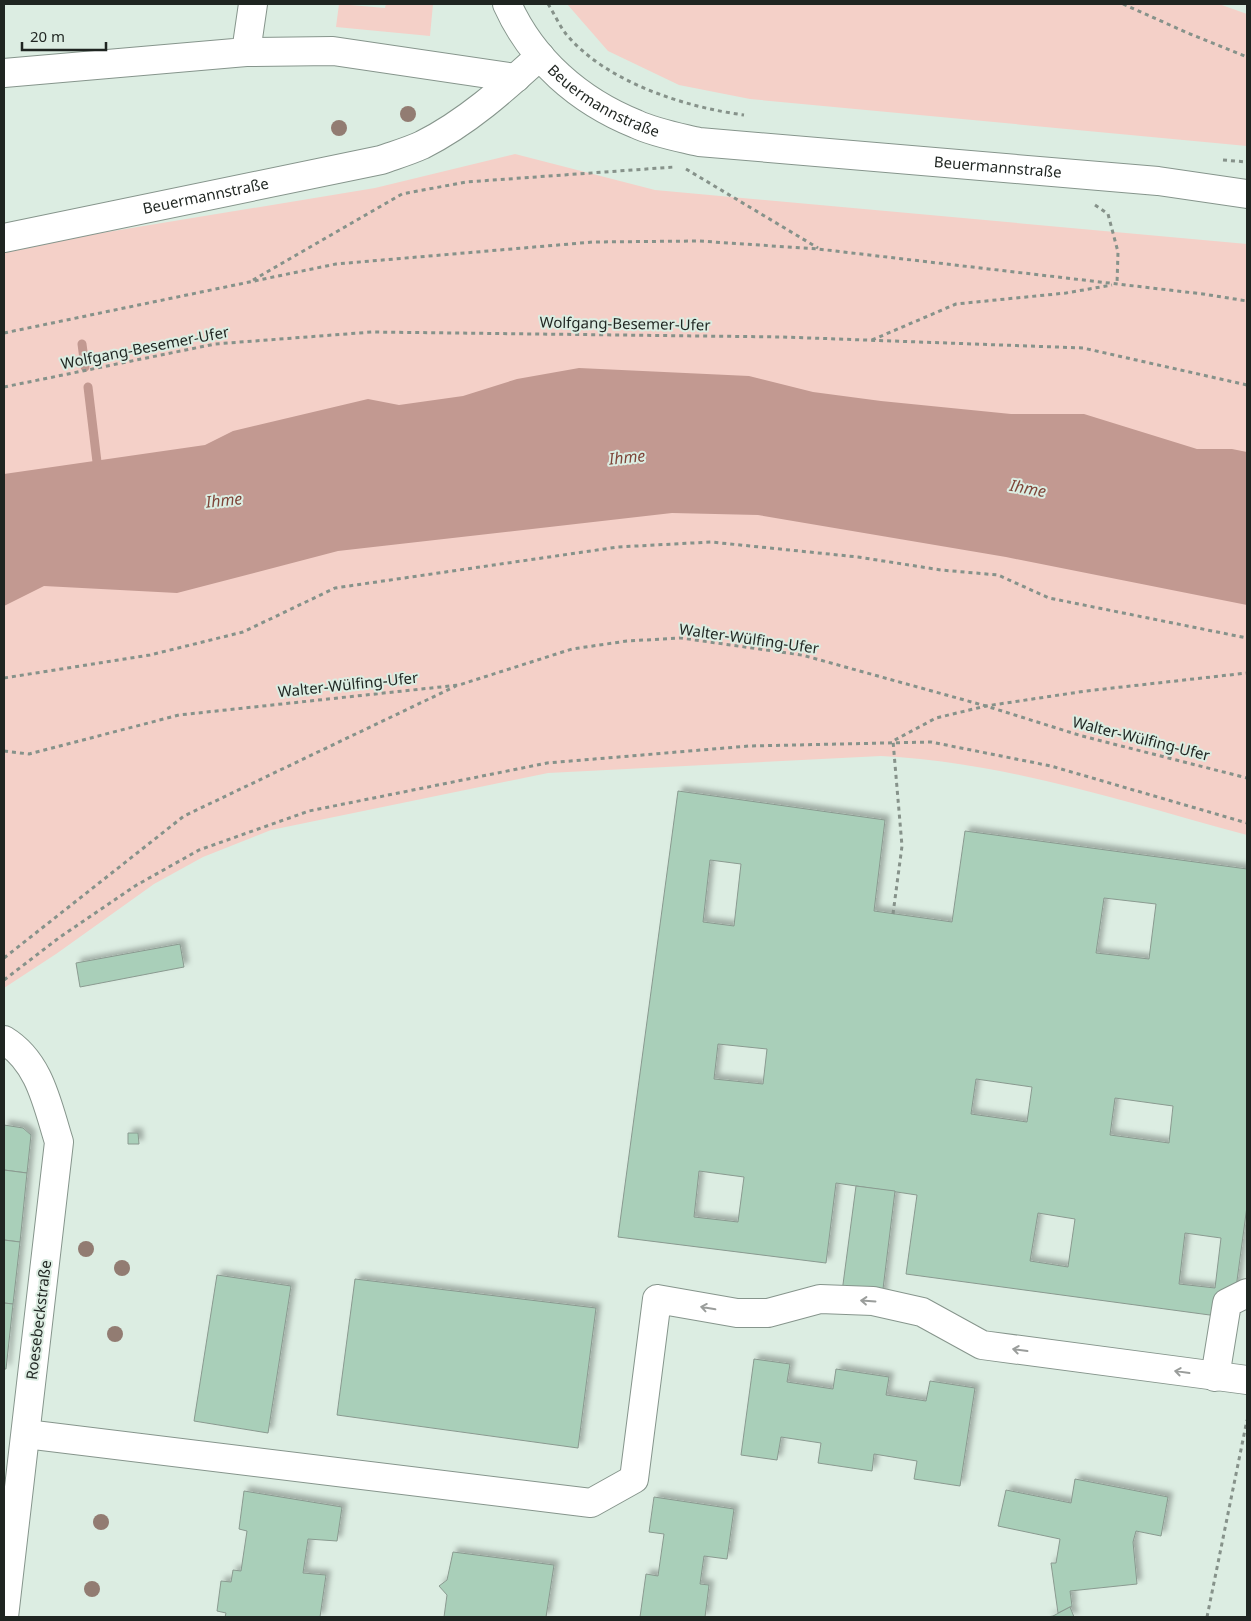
<svg xmlns="http://www.w3.org/2000/svg" width="1251" height="1621" font-family="'Noto Sans',sans-serif">
<style>
.green{fill:#f4d0c8}
.water{fill:#c29991}
.lines{fill:none;stroke-linecap:round;stroke-linejoin:round}
.stream{stroke:#c29991;stroke-width:9}
.building{fill:#a9cfb9;stroke:#8a9a90;fill-rule:evenodd;filter:url(#shadow)}
.minor-casing{stroke:#86958c;stroke-width:30}
.path{stroke:#86928a;stroke-width:3;stroke-dasharray:4 4;stroke-linecap:butt}
.minor{stroke:#fff;stroke-width:28}
.tree{fill:#927c72}
.oneway{stroke:#9a9d9b}
.labels{text-anchor:middle;stroke-width:4;stroke-linejoin:round;paint-order:stroke}
.street-label{font-size:15px;fill:#1f2521;stroke:#dcede2}
.water-label{font-size:16px;font-style:italic;fill:#7e4539;stroke:#dcede2}
</style>
<defs>
<filter id="shadow"><feDropShadow dx="4.5" dy="-4.5" stdDeviation="2.5" flood-color="#0004"/></filter>
</defs>
<rect width="100%" height="100%" fill="#dcede2"/>
<g class="green">
<path d="M339,4L385,8L386,4H433L430,36L336,27Z"/>
<path d="M567,4H1219L1247,14V146L750,99L679,85L608,51Z"/>
<path d="M515,154L655,190L1247,244V835C1127,803 1006,762 881,756L548,773L271,830L203,857L154,884L56,954L4,988V249L375,188Z"/>
</g>
<path class="water" d="M579,368L749,376L813,392L881,401L1011,414H1084L1197,449H1232L1247,452V605L1006,557L758,515L672,513L338,551L177,593L44,586L4,606V474L205,445L233,431L368,399L399,405L463,396L517,379Z"/>
<g class="lines">
<g class="stream">
<path d="M82,344L85,367"/>
<path d="M88,387L97,462"/>
</g>
</g>
<g class="building">
<path d="M678,791L885,820L874,911L952,922L965,831L1247,869V1206L1232,1318L906,1274L917,1195L836,1183L826,1263L618,1237ZM710,860L741,864L734,926L703,922ZM1104,898L1156,904L1149,959L1096,953ZM718,1044L767,1049L763,1084L714,1079ZM976,1079L1032,1087L1027,1122L971,1114ZM1115,1098L1173,1106L1169,1143L1110,1135ZM699,1171L744,1177L738,1222L694,1217ZM1038,1213L1075,1219L1068,1267L1030,1261ZM1185,1233L1221,1238L1215,1288L1179,1284Z"/>
<path d="M180,944L184,967L80,987L76,963Z"/>
<path d="M4,1125L23,1128L31,1135L27,1173L4,1170Z"/>
<path d="M128,1133H138L139,1144H128Z"/>
<path d="M4,1170L27,1173L20,1242L4,1240Z"/>
<path d="M856,1186L895,1191L882,1297L842,1292Z"/>
<path d="M4,1240L20,1242L13,1304L4,1303Z"/>
<path d="M217,1275L291,1286L268,1433L194,1421Z"/>
<path d="M355,1279L596,1308L578,1448L337,1415Z"/>
<path d="M4,1303L13,1304L6,1369H4Z"/>
<path d="M754,1359L790,1364L787,1382L833,1389L836,1369L889,1377L886,1395L926,1401L930,1381L975,1388L960,1486L914,1479L917,1461L874,1454L872,1471L818,1463L821,1443L781,1437L777,1460L741,1455Z"/>
<path d="M1075,1479L1168,1497L1161,1536L1136,1531L1133,1542L1137,1584L1070,1591L1072,1606L1058,1613L1051,1563H1056L1060,1539L998,1526L1006,1490L1071,1503Z"/>
<path d="M244,1491L342,1507L337,1541L308,1539L303,1573L326,1575L320,1617H225L226,1613L217,1611L221,1581L231,1582L233,1570L241,1571L247,1531L239,1529Z"/>
<path d="M654,1497L734,1509L727,1559L704,1556L700,1584L709,1585L705,1617H640L646,1574L658,1576L664,1534L649,1532Z"/>
<path d="M453,1552L554,1565L546,1617H444L447,1595L439,1586L447,1580Z"/>
<path d="M1070,1607L1074,1617H1047L1053,1616Z"/>
</g>
<g class="lines">
<defs>
<g id="minor">
<path id="s1" d="M507,4C532,60 579,101 636,124C655,133 678,137 699,142L1158,181L1247,194"/>
<path d="M246,52L333,51L516,78"/>
<path d="M4,73L246,52L253,4"/>
<path id="s2" d="M4,238L381,160C395,155 409,151 422,145C466,123 504,89 540,56"/>
<path d="M4,1040C40,1062 47,1104 59,1142L4,1617"/>
<path d="M1215,1377L1227,1303L1247,1293"/>
<path d="M26,1434L591,1503L634,1479L657,1299L737,1313H768L820,1299L873,1301L922,1312L982,1345L1247,1380"/>
</g>
</defs>
<use href="#minor" class="minor-casing"/>
<g class="path">
<path d="M548,4C554,13 559,25 566,34C606,82 684,107 744,115"/>
<path d="M1123,4L1190,34L1247,57"/>
<path d="M1223,160L1247,162"/>
<path d="M686,169L818,248"/>
<path d="M1095,205L1108,214L1118,252L1117,284"/>
<path d="M253,280L402,194L466,182L674,167"/>
<path d="M4,333L336,264L593,242L699,241L818,249L1203,294L1247,301"/>
<path d="M872,340L956,304L1066,293L1112,285"/>
<path d="M4,387L215,344L372,332L783,337L1083,348L1247,385"/>
<path d="M4,678L150,655L243,632L335,588L618,547L711,542L858,557L941,570L998,575L1049,598L1247,638"/>
<path d="M4,751L29,754L179,715L459,685L572,649L627,641L681,638L802,655L986,706L1082,736L1247,778"/>
<path d="M893,914L902,846L893,741L936,718L986,706L1086,691L1247,673"/>
<path d="M4,958L184,816L456,686"/>
<path d="M4,980L60,937L135,886L199,850L309,811L547,763L749,746L931,742L1051,766L1247,823"/>
<path d="M1207,1617L1247,1420"/>
</g>
<use href="#minor" class="minor"/>
</g>
<g class="tree">
<circle cx="408" cy="114" r="8"/>
<circle cx="339" cy="128" r="8"/>
<circle cx="86" cy="1249" r="8"/>
<circle cx="122" cy="1268" r="8"/>
<circle cx="115" cy="1334" r="8"/>
<circle cx="101" cy="1522" r="8"/>
<circle cx="92" cy="1589" r="8"/>
</g>
<defs><path id="oneway-shaft" d="M-6 0H5M1.5-3L5.5 0L1.5 3" fill="none" stroke-width="1.6" stroke-linecap="round" stroke-linejoin="round" transform="scale(1.25)"/></defs>
<g class="oneway">
<use href="#oneway-shaft" transform="translate(868 1301) rotate(-176)"/>
<use href="#oneway-shaft" transform="translate(708 1308) rotate(-170)"/>
<use href="#oneway-shaft" transform="translate(1020 1350) rotate(-172)"/>
<use href="#oneway-shaft" transform="translate(1182 1372) rotate(-172)"/>
</g>
<g class="labels">
<g class="street-label">
<text dy="5" stroke="none"><textPath href="#s1" startOffset="141">Beuermannstraße</textPath></text>
<text dy="5" stroke="none"><textPath href="#s1" startOffset="546">Beuermannstraße</textPath></text>
<text dy="5" stroke="none"><textPath href="#s2" startOffset="206">Beuermannstraße</textPath></text>
<text transform="translate(625 324) rotate(1)" y="5">Wolfgang-Besemer-Ufer</text>
<text transform="translate(145 348) rotate(-11)" y="5">Wolfgang-Besemer-Ufer</text>
<text transform="translate(749 639) rotate(8)" y="5">Walter-Wülfing-Ufer</text>
<text transform="translate(348 685) rotate(-6)" y="5">Walter-Wülfing-Ufer</text>
<text transform="translate(1141 739) rotate(14)" y="5">Walter-Wülfing-Ufer</text>
<text transform="translate(39 1320) rotate(-83)" y="5">Roesebeckstraße</text>
</g>
<g class="water-label">
<text transform="translate(627 457) rotate(-6)" y="6">Ihme</text>
<text transform="translate(1028 488) rotate(11)" y="6">Ihme</text>
<text transform="translate(224 500) rotate(-6)" y="6">Ihme</text>
</g>
</g>
<rect width="1251" height="1621" fill="none" stroke="#1f2521" stroke-width="10"/>
<path d="M22 42v8h84v-8" fill="none" stroke="#1f2521" stroke-width="2.5"/>
<text x="30" y="42" font-size="15" fill="#1f2521" stroke="#dcede2" stroke-width="4" paint-order="stroke">20 m</text>
</svg>
